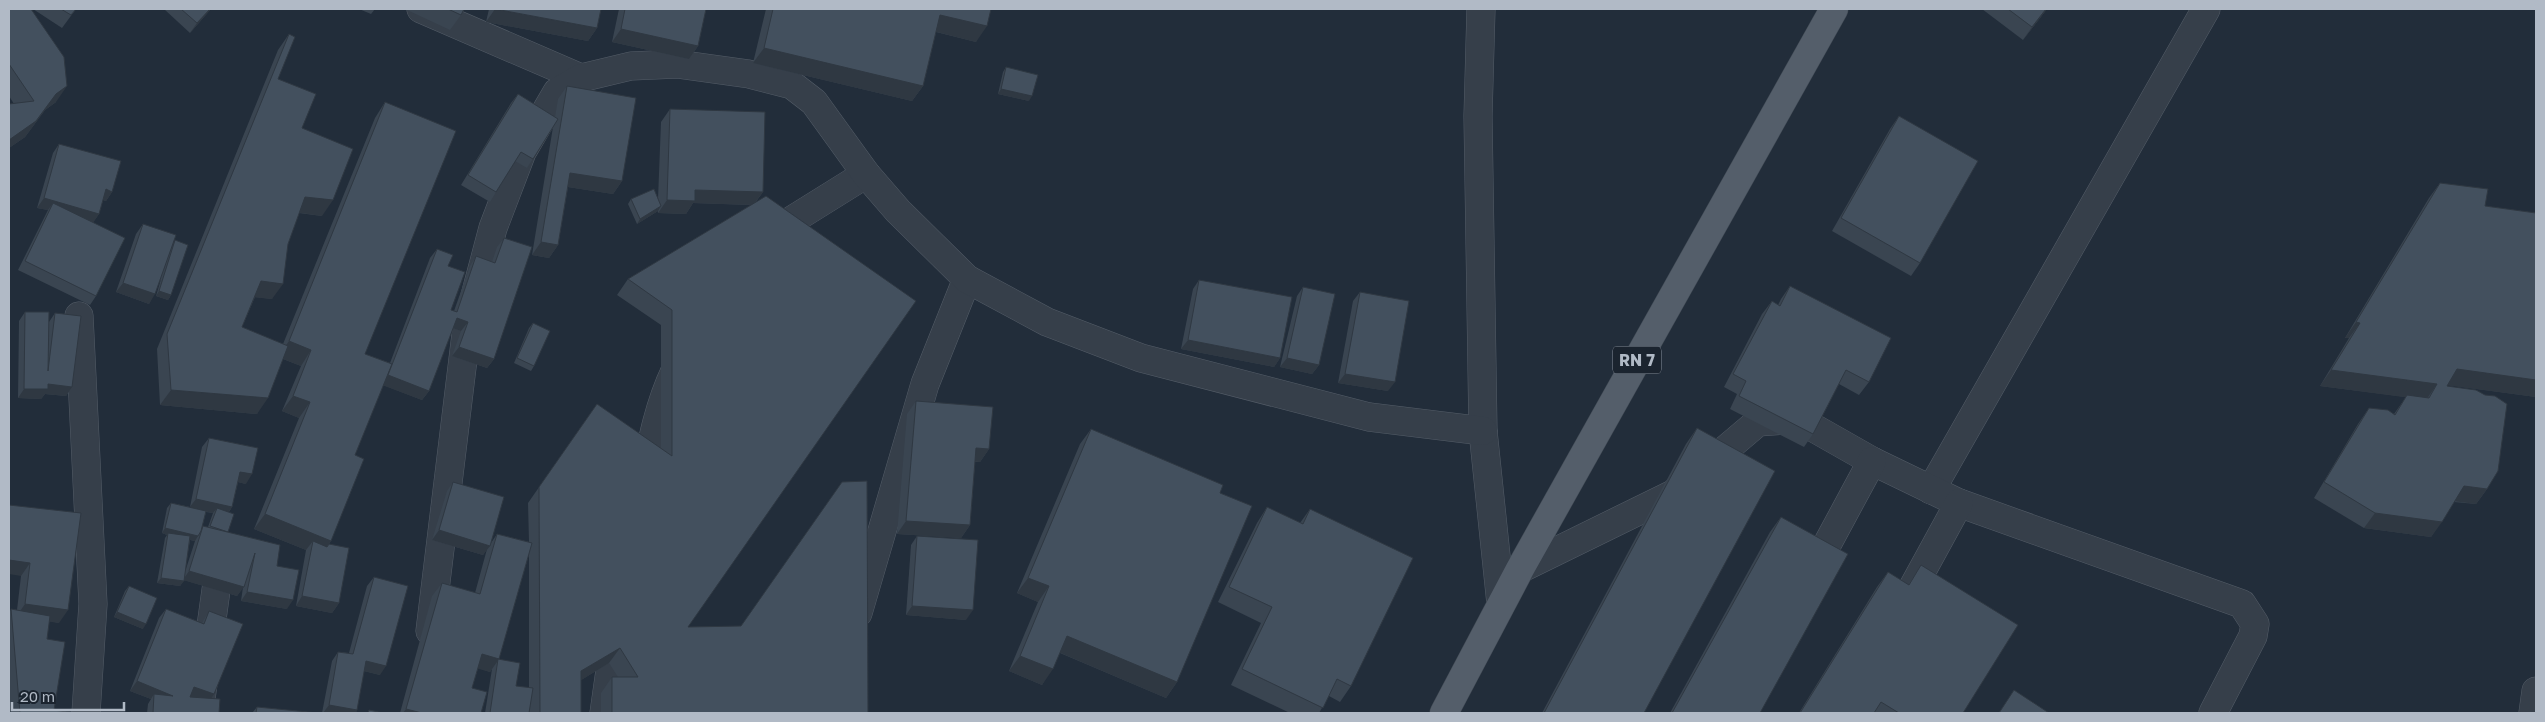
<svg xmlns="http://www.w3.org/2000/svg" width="2545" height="722" font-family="'Golos Text',sans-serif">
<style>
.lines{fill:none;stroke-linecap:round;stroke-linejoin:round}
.minor-casing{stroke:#545d68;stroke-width:29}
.primary-casing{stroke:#3f4853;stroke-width:29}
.minor{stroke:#363f4a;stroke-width:28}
.primary{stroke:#545e6a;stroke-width:28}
.wall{fill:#3a4551;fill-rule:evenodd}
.shaded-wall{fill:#2f3842}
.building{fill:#43505e;stroke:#2f3842}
.labels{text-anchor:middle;stroke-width:5;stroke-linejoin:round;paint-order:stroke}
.shield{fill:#1b242f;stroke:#848d99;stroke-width:1}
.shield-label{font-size:16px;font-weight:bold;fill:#b1bac6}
</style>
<rect width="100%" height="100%" fill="#222d3a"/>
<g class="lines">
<defs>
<g id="minor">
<path d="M421,9L581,78"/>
<path d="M1481,9L1478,116L1483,431L1501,604"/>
<path d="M765,237L866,174"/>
<path d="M79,316L93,604L86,713"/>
<path d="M645,478C652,440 659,405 675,371"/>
<path d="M1931,490L2206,9"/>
<path d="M1520,569L1673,494L1758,422L1798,419L1872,461L1959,503L2242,604L2255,624L2253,636L2213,713"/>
<path d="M1810,576L1872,461"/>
<path d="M1906,600L1959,503"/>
<path d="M858,613L925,384L967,279"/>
<path d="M430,631L467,326L493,228L522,152L557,92L581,78L631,66L677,64L749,74L792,85L814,102L866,174L898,211L967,279L1047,322L1141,358L1369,417L1483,431"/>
<path d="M199,713L221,554"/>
<path d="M604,713L616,628"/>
<path d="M2533,713L2536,691"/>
</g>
<path id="primary" d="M1444,713L1520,569L1834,9"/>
</defs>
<use href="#minor" class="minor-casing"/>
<use href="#primary" class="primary-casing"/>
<use href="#minor" class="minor"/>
<use href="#primary" class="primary"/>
</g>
<g class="wall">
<path d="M9,9L56,102L45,110L25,137L9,148V104H14L9,96Z"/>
<path d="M33,9H76L62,28Z"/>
<path d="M164,9H211L190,33Z"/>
<path d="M359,9H375L371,14Z"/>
<path d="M405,9H464L461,15L450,30Z"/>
<path d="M489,9H601L597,28L588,41L486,22Z"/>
<path d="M619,9H706L698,46L689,59L612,42Z"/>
<path d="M766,9H991L976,42L936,32L923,86L912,101L753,63Z"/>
<path d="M1982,9H2047L2023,40Z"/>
<path d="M289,34L278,79L302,128L322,216L299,213L288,244L272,299L255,297L242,327L283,344L375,118L385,102L365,354L390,363L430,258L437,249L448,266L451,310L454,311L470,266L476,256L492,262L497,247L504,238L494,359L487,368L452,356L461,331L453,328L429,391L422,400L383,385L355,455L331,541L329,544L339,603L332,613L296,606L306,550L254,529L299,418L282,411L301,366L283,359L257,414L160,405L157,349L278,50Z"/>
<path d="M1006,67L1029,101L998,94L1003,72Z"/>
<path d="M567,86L622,181L613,194L568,187L558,245L549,258L532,255L553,127L527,168L515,161L490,202L461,185L511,103L518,94L555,117L558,99Z"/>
<path d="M670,109L763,192L755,203L688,627L868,713H601V693L612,677H618L609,663L581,680V713H529V709V713H485L492,669L490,672L478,668L472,688L481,713H400L432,596L442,583L475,593L487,549L483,555L432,540L447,491L453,482L491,543L497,534L529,542L528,503L597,404L661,449V325L617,295L628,279L751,205L693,203L686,214L658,213V211L637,224L628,204L631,199H658L661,122ZM529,554V688L516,686L499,659Z"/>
<path d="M1899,116L1920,263L1911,276L1832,231L1890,129Z"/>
<path d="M59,144L112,192L106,201L103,200L99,214L93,222L96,296L90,305L18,270L48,210L37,208L53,153Z"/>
<path d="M2440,183L2485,206L2536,213V397L2447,385L2487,489L2476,504L2454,502L2431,537L2364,528L2314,498L2358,424L2369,408L2394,414L2406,397L2320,386L2349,338H2345L2429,198Z"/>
<path d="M143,224L174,242L171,295L168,300L156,296L161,279L149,304L116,292L136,234Z"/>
<path d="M1199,280L1280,358L1274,367L1181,349L1193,289Z"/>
<path d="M1790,286L1869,382L1859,395L1839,384L1813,434L1804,447L1730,409L1737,394L1724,387L1762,314L1772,301L1778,305L1781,299Z"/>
<path d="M1303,287L1319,365L1312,374L1280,367L1297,296Z"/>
<path d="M1360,292L1388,391L1338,383L1353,301Z"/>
<path d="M25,312L49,322L55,313L72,387L66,396L45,394L41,399L18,398L19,321Z"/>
<path d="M533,323L534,366L531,371L514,363L529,328Z"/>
<path d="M916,401L989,449L980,462H975L970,525L961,538L897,534L907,414Z"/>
<path d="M1697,428L1644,713H1542L1686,444Z"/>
<path d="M1091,429L1220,493L1177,682L1166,698L1060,653L1042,685L1009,671L1038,602L1017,593L1080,444Z"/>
<path d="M209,438L246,484L238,482L232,507L229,512L228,532L277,566L287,609L241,601L243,587L237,596L184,580L180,586L157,583L165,538L167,535L162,533L167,508L171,503L190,507L202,447ZM206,512L213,513L208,527H202ZM190,540L195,541L184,575Z"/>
<path d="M9,505L59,623L49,621L47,639L54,710L73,713H10L9,703V613L11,609L17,610L21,576Z"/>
<path d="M1267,507L1300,523L1310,509L1351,686L1340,702L1329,696L1319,713H1290L1231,685L1261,623L1218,602L1257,523Z"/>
<path d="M1781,517L1760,713H1670L1770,532Z"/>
<path d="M917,536L966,620L906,615L911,545Z"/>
<path d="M1921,565L1963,713H1799L1877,587L1888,572L1908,585Z"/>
<path d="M374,577L380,675L364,671L356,713H322L332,661L338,652L349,653L367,586Z"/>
<path d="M129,586L143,629L114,617L125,591Z"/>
<path d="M166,609L202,623L209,611L211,699L219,713H147L148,704L151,699L130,691L159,618Z"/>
<path d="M257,707L318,713H252Z"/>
</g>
<g class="shaded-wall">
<path d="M210,9H211L190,33L197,23Z"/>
<path d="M495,9L597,28L588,41L486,22Z"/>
<path d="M2046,9H2047L2023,40L2032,27Z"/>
<path d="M940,15L987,26L976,42L929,30Z"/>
<path d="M621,29L698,46L689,59L612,42Z"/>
<path d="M764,48L923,86L912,101L753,63Z"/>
<path d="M67,86L56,102L45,110L25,137L9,148V140L56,94Z"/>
<path d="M1001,89L1032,96L1029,101L998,94Z"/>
<path d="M570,173L622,181L613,194L561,186Z"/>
<path d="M106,189L112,192L106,201L100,199Z"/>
<path d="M695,190L763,192L753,205L693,203L686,214L658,213L667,200Z"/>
<path d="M305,197L333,200L322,216L294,212Z"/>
<path d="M44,198L99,214L93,223L53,203L48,210L37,208Z"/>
<path d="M661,206L658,211L637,224L640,219Z"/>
<path d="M541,242L558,245L549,258L532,255Z"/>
<path d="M261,281L283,284L272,299L250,297Z"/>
<path d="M123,283L155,294L149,304L116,292Z"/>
<path d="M159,291L171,295L168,300L156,296Z"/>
<path d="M457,318L468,322L461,331L450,327Z"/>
<path d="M2356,322L2360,323L2349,338H2345Z"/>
<path d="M1188,340L1280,358L1274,367L1181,349Z"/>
<path d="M289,341L311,350L301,366L278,357Z"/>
<path d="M459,347L494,359L487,368L452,356Z"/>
<path d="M1287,358L1319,365L1312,374L1280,367Z"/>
<path d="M2457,369L2536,380V397L2446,385Z"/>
<path d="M2331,370L2437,384L2426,400L2320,386Z"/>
<path d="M1345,374L1395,382L1388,391L1338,383Z"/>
<path d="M388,375L429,391L422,400L382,385Z"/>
<path d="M48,384L72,387L66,396L45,394L41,399L18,398L24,389Z"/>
<path d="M171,390L268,398L257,414L160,405Z"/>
<path d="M293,396L310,402L299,418L282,411Z"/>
<path d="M976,448L989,449L980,462L967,461Z"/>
<path d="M240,472L252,474L246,484L233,481Z"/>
<path d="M2464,486L2487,489L2476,504L2453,501Z"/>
<path d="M196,499L232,507L226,516L217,508L213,513L189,508Z"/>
<path d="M2375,513L2442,522L2431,537L2364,528Z"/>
<path d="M265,514L331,541L320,556L313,541L306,550L254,529Z"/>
<path d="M906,521L970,525L961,538L897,534Z"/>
<path d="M165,528L198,536L195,541L168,535V533L167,535L162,533Z"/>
<path d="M439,530L490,546L483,555L432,540Z"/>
<path d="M9,560L30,563L21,576L9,574Z"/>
<path d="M189,571L244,587L237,596L183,580Z"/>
<path d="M161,578L184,581L180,586L157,583Z"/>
<path d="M1028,578L1049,586L1038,602L1017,593Z"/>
<path d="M247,592L293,600L287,609L241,601Z"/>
<path d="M302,596L339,603L332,613L296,606Z"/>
<path d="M25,604L68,610L59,623L16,617Z"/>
<path d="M912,606L973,610L966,620L906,615Z"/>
<path d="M117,612L146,624L143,629L114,617Z"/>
<path d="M1067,636L1177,682L1166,698L1056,651Z"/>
<path d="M620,648L609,663L570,687L581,671Z"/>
<path d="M482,654L499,659L490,672L472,667Z"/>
<path d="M1020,656L1053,669L1042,685L1009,671Z"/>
<path d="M366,661L386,666L380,675L360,670Z"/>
<path d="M137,681L173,696L154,694L151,699L130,691Z"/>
<path d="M194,687L214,694L208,703L188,696Z"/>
<path d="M329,705L357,710L356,713H323Z"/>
<path d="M406,709L422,713H403Z"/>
</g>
<g class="building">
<path d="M9,9H31L64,57L67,86L56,94L36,121L9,140V104L34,101L9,64Z"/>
<path d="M61,9H76L71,15Z"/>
<path d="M181,9H210L197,23Z"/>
<path d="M448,9H464L461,15Z"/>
<path d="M495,9H601L597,28Z"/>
<path d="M625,9H706L698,46L621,29Z"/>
<path d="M773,9H991L987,26L940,15L923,86L764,48Z"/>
<path d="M2008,9H2046L2032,27Z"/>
<path d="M289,34L295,37L278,79L316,94L302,128L353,149L333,200L305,197L288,244L283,284L261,281L242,327L288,346L268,398L171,390L167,334Z"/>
<path d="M1006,67L1038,75L1032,96L1001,89Z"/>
<path d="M567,86L636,98L622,181L570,173L558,245L541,242Z"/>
<path d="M518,94L558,119L533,159L521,152L496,192L468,175Z"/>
<path d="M385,102L456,131L365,354L392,364L355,455L364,459L331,541L265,514L310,402L293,396L311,350L289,341Z"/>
<path d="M670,109L765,112L763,192L695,190V201L667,200Z"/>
<path d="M1899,116L1978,161L1920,263L1841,218Z"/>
<path d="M59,144L121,161L112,192L106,189L99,214L44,198Z"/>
<path d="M2440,183L2488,189L2485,206L2536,213V380L2457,369L2447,386L2476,390L2485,395L2495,396L2507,404L2498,471L2487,489L2464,486L2442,522L2375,513L2324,482L2369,408L2388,410L2395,415L2407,395L2429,398L2437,384L2331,370L2360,323L2356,322Z"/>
<path d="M654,189L661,206L640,219L631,199Z"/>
<path d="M766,196L916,301L688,627L741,626L842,482L867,481L868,713H612V677H638L620,648L581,671V713H540L539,487L597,404L672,456V310L628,279Z"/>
<path d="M53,203L125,238L96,296L25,261Z"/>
<path d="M143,224L176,235L155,294L123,283Z"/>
<path d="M504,238L532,247L494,359L459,347L468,322L457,318L429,391L388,375L437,249L453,255L448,266L465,272L451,310L457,312L476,256L495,263Z"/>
<path d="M175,240L188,245L171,295L159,291Z"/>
<path d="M1199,280L1292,297L1280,358L1188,340Z"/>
<path d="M1790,286L1891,338L1869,382L1846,370L1813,434L1739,396L1746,381L1733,374L1772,301L1780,306Z"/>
<path d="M1303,287L1335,294L1319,365L1287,358Z"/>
<path d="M1360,292L1409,301L1395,382L1345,374Z"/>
<path d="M25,312H49L48,371L55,313L81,316L72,387L48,384V389H24Z"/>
<path d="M533,323L550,331L534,366L517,358Z"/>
<path d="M916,401L993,407L989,449L976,448L970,525L906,521Z"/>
<path d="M1697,428L1775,471L1644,713H1544Z"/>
<path d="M1091,429L1223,485L1220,493L1252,506L1177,682L1067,636L1053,669L1020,656L1049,586L1028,578Z"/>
<path d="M209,438L258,448L252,474L240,472L232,507L196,499Z"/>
<path d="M453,482L504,497L490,546L439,530Z"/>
<path d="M171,503L206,511L201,531L198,536L165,528Z"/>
<path d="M9,505L81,513L68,610L25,604L30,563L9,560Z"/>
<path d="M1267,507L1303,524L1310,509L1413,558L1351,686L1337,679L1323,708L1242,669L1272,607L1229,587Z"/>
<path d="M217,508L234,514L228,532L210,526Z"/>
<path d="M1781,517L1848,554L1760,713H1672Z"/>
<path d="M203,526L280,545L277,566L299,570L293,600L247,592L255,553L244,587L189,571Z"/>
<path d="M168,533L190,536L184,581L161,578Z"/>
<path d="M497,534L532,543L499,659L482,654L472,688L487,692L481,713H422L406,709L442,583L480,594Z"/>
<path d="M917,536L978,540L973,610L912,606Z"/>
<path d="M313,541L327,547L329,544L349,548L339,603L302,596Z"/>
<path d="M1921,565L2018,625L1963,713H1899L1881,702L1874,713H1800L1888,572L1909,585Z"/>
<path d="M374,577L408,586L386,666L366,661L357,710L329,705L338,652L353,654Z"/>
<path d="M129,586L157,598L146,624L117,612Z"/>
<path d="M11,609L50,616L47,639L65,642L54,710L73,713H20Z"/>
<path d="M166,609L204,624L209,611L243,624L214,694L194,687L190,697L220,699L219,713H153L154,694L173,696L137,681Z"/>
<path d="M498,659L520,663L516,686L533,688L529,713H490Z"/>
<path d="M2014,690L2049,713H1999Z"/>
<path d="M257,707L318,713H256Z"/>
<path d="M369,710L383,713H368Z"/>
</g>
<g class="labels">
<rect class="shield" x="1613" y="346.5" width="48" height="27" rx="4"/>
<g class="shield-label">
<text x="1637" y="366">RN 7</text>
</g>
</g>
<rect width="2545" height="722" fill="none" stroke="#b1bac6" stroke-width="20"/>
<path d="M12 702v8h112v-8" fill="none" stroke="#b1bac6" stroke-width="2.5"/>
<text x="20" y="702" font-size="15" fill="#b1bac6" stroke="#1b242f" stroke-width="4" paint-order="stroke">20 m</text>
</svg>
